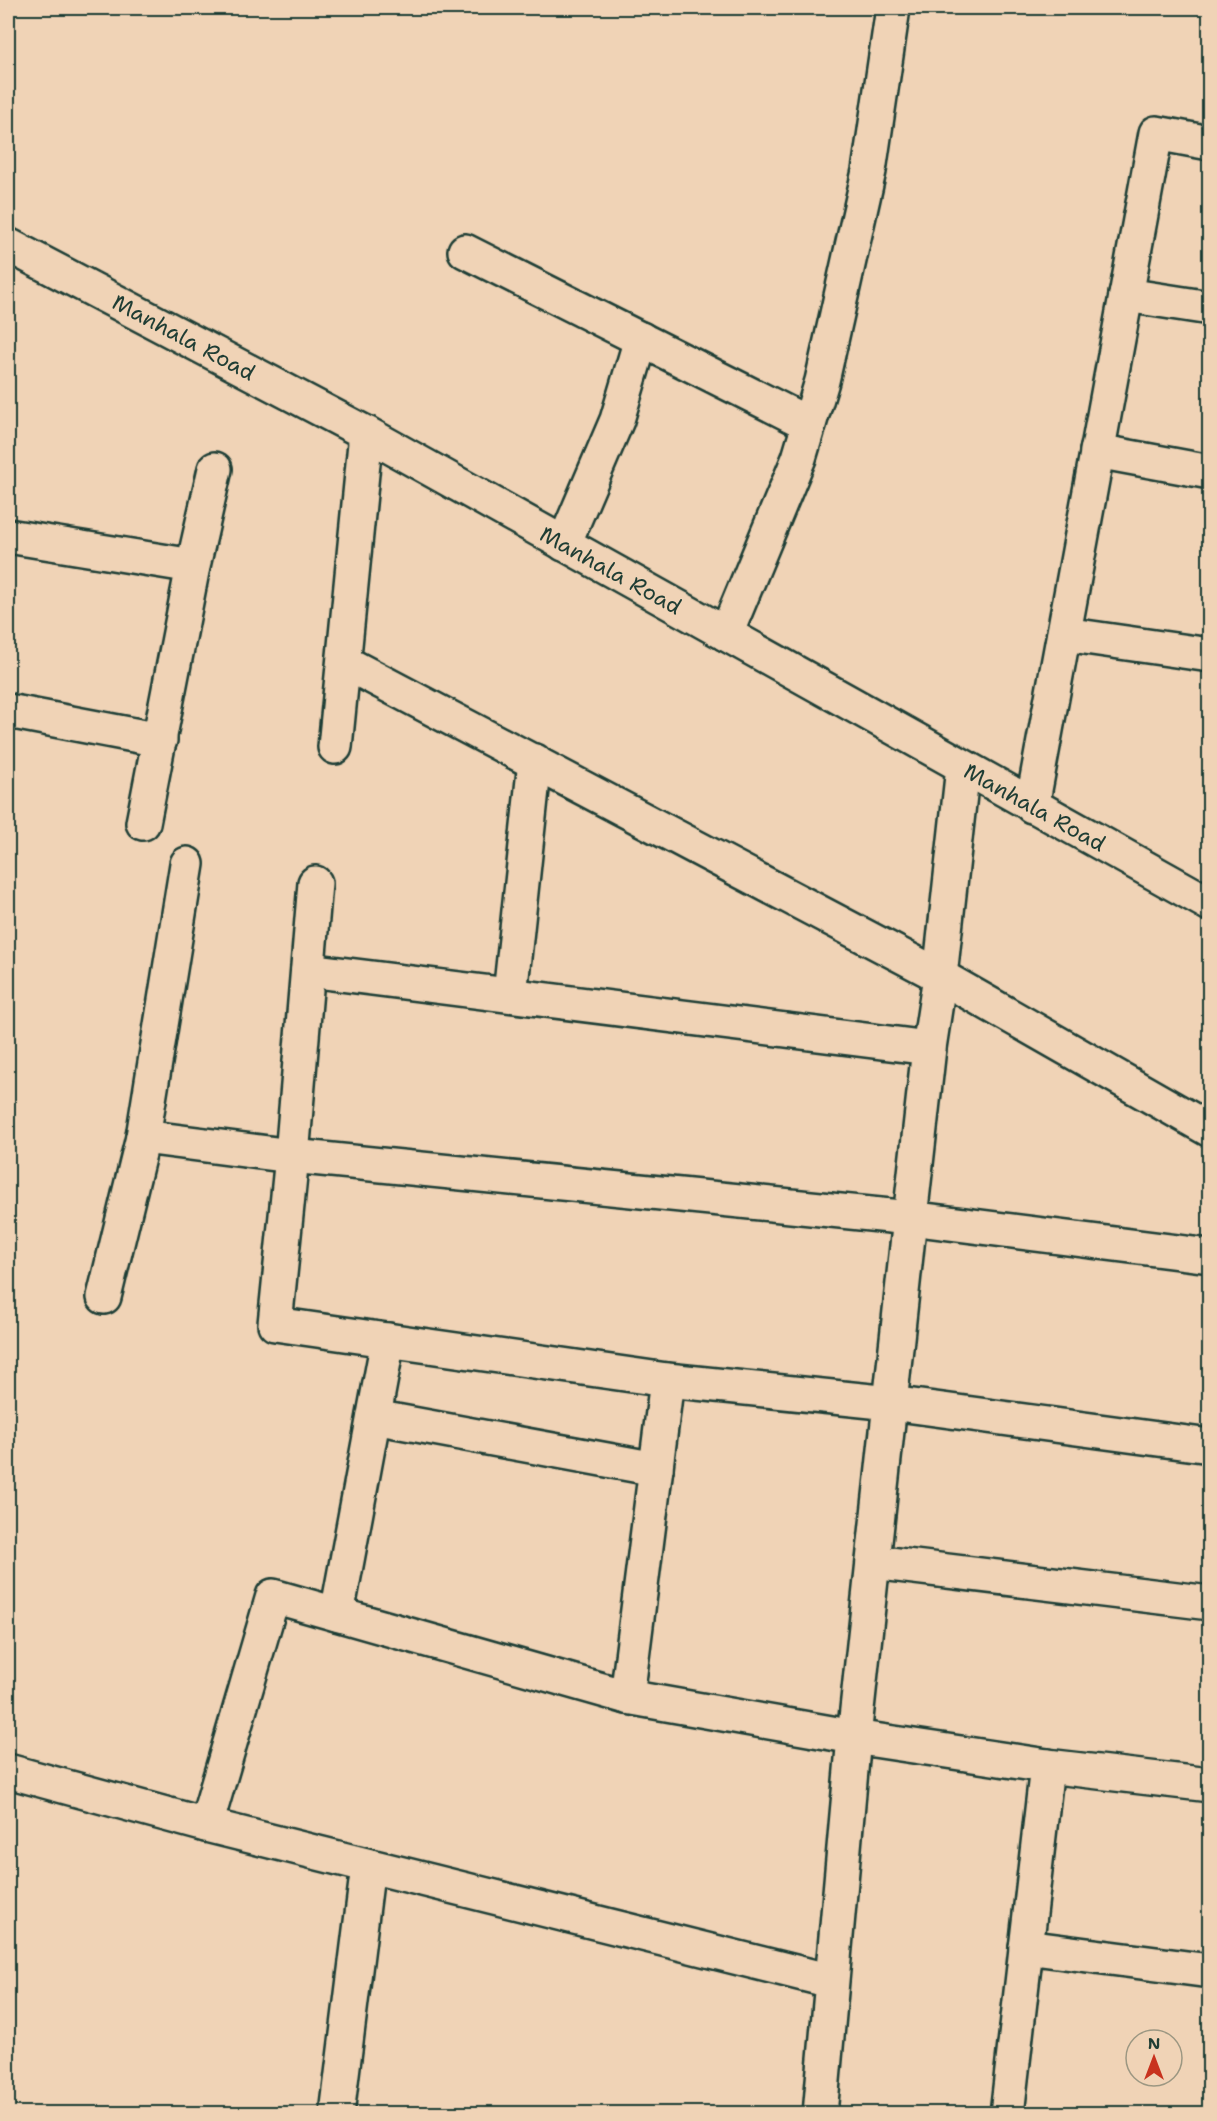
<svg xmlns="http://www.w3.org/2000/svg" width="1217" height="2121" font-family="'Shantell Sans',sans-serif">
<style>
.lines{fill:none;stroke-linecap:round;stroke-linejoin:round}
.minor-casing{stroke:#1f3d34;stroke-width:38}
.major-casing{stroke:#1f3d34;stroke-width:38}
.minor{stroke:#f0d3b6;stroke-width:33}
.major{stroke:#f0d3b6;stroke-width:33}
.labels{text-anchor:middle;stroke-width:4.5;stroke-linejoin:round;paint-order:stroke}
.street-label{font-size:22px;fill:#1f3d34;stroke:#f0d3b6}
</style>
<rect width="100%" height="100%" fill="#f0d3b6"/>
<filter id="ink" filterUnits="userSpaceOnUse"><feTurbulence type="fractalNoise" baseFrequency=".0167" numOctaves="2"/><feDisplacementMap in="SourceGraphic" scale="12" xChannelSelector="R" yChannelSelector="G"/><feConvolveMatrix kernelMatrix="1 2 1 2 8 2 1 2 1" color-interpolation-filters="sRGB"/></filter>
<g filter="url(#ink)">
<g class="lines">
<defs>
<g id="minor">
<path d="M465,251L809,424"/>
<path d="M1126,295L1210,308"/>
<path d="M1097,451L1210,472"/>
<path d="M8,536L193,566"/>
<path d="M564,544L617,420L641,339"/>
<path d="M726,634L799,458L822,381L869,171L893,8"/>
<path d="M1064,634L1210,655"/>
<path d="M344,662L940,976L1210,1130"/>
<path d="M8,711L160,740"/>
<path d="M335,747L366,433"/>
<path d="M1032,806L1156,133L1210,143"/>
<path d="M143,823L193,566L215,469"/>
<path d="M315,883L292,1156L275,1324L667,1380L891,1403L1210,1446"/>
<path d="M308,970L929,1048"/>
<path d="M510,995L535,761"/>
<path d="M143,1137L292,1156L910,1218L1210,1256"/>
<path d="M104,1297L143,1137L187,864"/>
<path d="M374,1417L656,1469"/>
<path d="M873,1562L1210,1603"/>
<path d="M337,1614L388,1340"/>
<path d="M627,1697L667,1380"/>
<path d="M8,1771L206,1825L831,1981"/>
<path d="M206,1825L273,1596L627,1697L854,1737L1047,1766L1210,1785"/>
<path d="M1026,1947L1210,1971"/>
<path d="M337,2114L368,1866"/>
<path d="M820,2114L854,1737L910,1218L929,1048L940,976L963,767"/>
<path d="M1007,2114L1047,1766"/>
</g>
<path id="major" d="M8,245L366,433L1210,904"/>
</defs>
<use href="#minor" class="minor-casing"/>
<use href="#major" class="major-casing"/>
<use href="#minor" class="minor"/>
<use href="#major" class="major"/>
</g>
</g>
<g class="labels">
<g class="street-label">
<text transform="translate(184 337) rotate(28)" y="8">Manhala Road</text>
<text transform="translate(611 570) rotate(29)" y="8">Manhala Road</text>
<text transform="translate(1035 807) rotate(29)" y="8">Manhala Road</text>
</g>
</g>
<rect width="1217" height="2121" fill="none" stroke="#f0d3b6" stroke-width="30"/>
<rect x="15" y="15" width="1187" height="2091" fill="none" stroke="#1f3d34" stroke-width="2" filter="url(#ink)"/>
<g transform="translate(1154 2058)"><circle r="28" fill="#f0d3b6" stroke="#9c9782" stroke-width="1.5"/>
<path d="M0-4.5L10 22L0 15L-10 22Z" fill="#c8321e"/>
<text y="-9" font-size="16" font-weight="bold" text-anchor="middle" fill="#1f3d34">N</text>
</g>
</svg>
